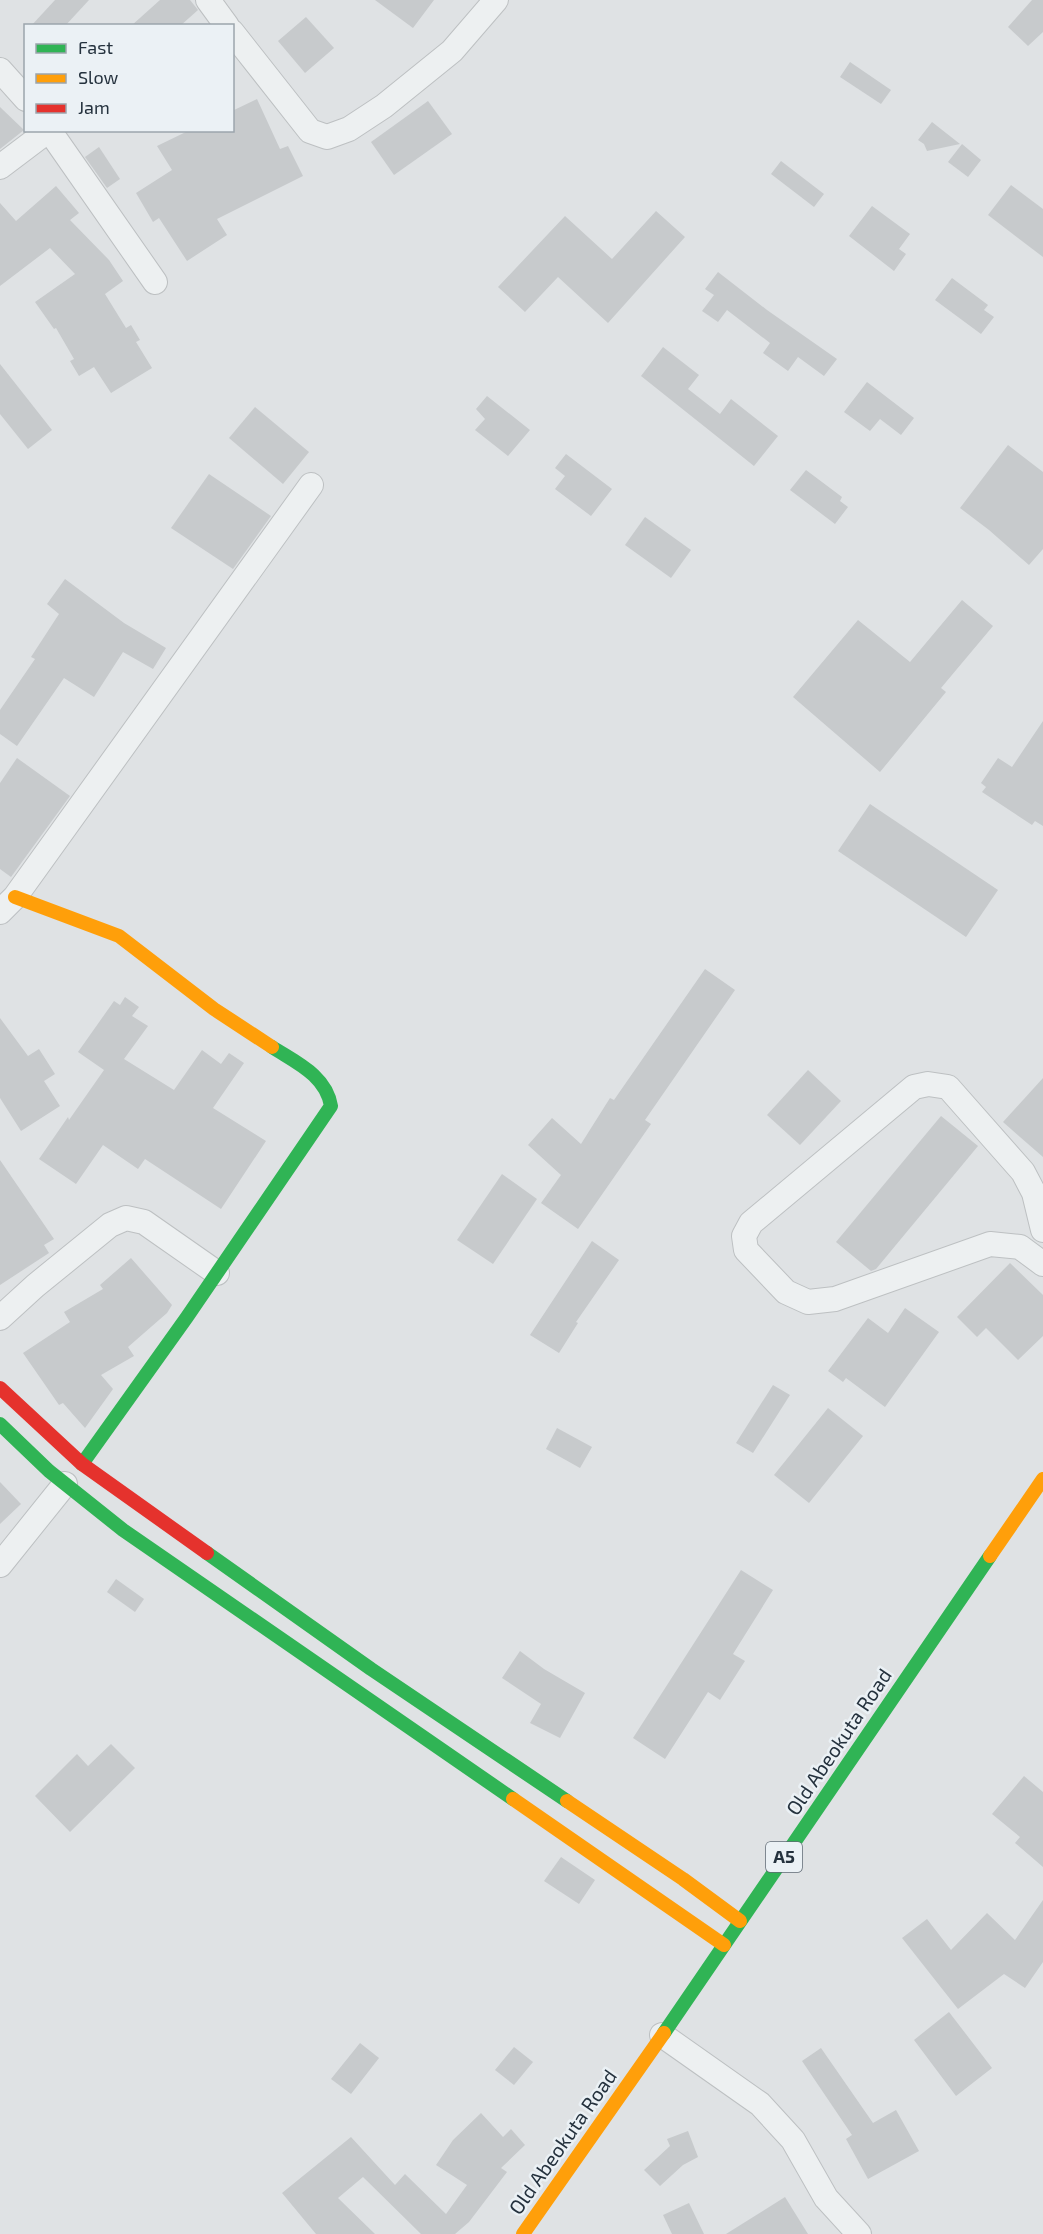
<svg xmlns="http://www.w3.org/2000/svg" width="1043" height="2234" font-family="'Exo 2',sans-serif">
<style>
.building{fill:#c7cacc}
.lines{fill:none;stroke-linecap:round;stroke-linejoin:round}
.street-casing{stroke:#bdc0c2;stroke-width:26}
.street{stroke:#edf0f1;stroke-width:24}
.fast{stroke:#30b455;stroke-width:14}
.slow{stroke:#ff9f0a;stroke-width:14}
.jam{stroke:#e5322d;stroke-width:14}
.labels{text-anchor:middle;stroke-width:5;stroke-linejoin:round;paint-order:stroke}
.shield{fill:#ebf1f5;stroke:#606b75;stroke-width:1.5}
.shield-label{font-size:18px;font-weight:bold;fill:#25323e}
.street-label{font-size:20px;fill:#25323e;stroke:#ebf1f5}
</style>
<rect width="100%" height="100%" fill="#dfe2e4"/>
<g class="building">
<path d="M55,0H89L65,26H31Z"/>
<path d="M160,0H190L198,10L180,26H131Z"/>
<path d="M375,0H434L413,28Z"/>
<path d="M1032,0H1043V32L1028,46L1008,27Z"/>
<path d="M306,17L334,48L305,73L278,41Z"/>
<path d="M850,62L891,90L881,104L840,77Z"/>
<path d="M257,99L280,149L288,146L303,176L217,219L227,235L187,261L159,218L153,222L136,193L172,170L157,146L190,130H232V111Z"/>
<path d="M428,101L452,134L394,175L371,142Z"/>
<path d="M0,107L24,130L0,149Z"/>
<path d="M932,122L960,144L927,151L924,144L918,140Z"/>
<path d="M962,144L981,160L968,177L948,162Z"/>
<path d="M99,147L120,179L107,188L85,157Z"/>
<path d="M781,161L824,194L814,207L771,174Z"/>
<path d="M1011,185L1043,209V257L988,215Z"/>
<path d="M56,186L79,213L70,220L109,260L123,281L105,294L126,328L131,325L140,340L136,342L152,368L111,393L94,367L79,376L70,361L74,359L56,328L54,329L35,302L75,274L50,248L0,286V203L16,221Z"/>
<path d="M872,206L910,234L899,249L906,254L894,271L849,236Z"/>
<path d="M656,211L685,237L608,323L558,277L525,312L498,287L565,216L612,259Z"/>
<path d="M718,272L767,310L837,359L824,376L798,357L788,371L763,353L770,343L727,310L718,322L702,311L714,295L705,289Z"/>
<path d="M952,278L988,305L984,310L994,317L981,334L935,300Z"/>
<path d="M663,347L699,375L688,389L720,414L731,399L778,436L754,466L641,376Z"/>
<path d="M0,364L52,430L28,449L0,414Z"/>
<path d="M867,382L914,418L901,435L880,419L870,431L844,412Z"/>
<path d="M487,396L530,430L508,456L475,430L485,419L476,409Z"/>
<path d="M255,407L309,452L283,484L229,438Z"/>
<path d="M1008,445L1043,472V549L1029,565L989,530L960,508Z"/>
<path d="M566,454L612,489L591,516L555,489L565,476L555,468Z"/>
<path d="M806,470L842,497L840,501L848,507L835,524L790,490Z"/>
<path d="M209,474L271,516L233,569L171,528Z"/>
<path d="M645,517L691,550L671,578L625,545Z"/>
<path d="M65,579L124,623L166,648L153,669L123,652L94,697L64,678L17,746L0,734V710L35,659L31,657L59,614L47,604Z"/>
<path d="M962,600L993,626L941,688L946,692L880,772L793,697L858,620L910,662Z"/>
<path d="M1043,721V826L1035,821L1032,825L982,792L986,787L981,783L998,758L1012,767Z"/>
<path d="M17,758L70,796L11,877L0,869V783Z"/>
<path d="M870,804L998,890L966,937L838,851Z"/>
<path d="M705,969L735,990L645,1120L651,1124L578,1229L541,1203L561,1175L528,1145L552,1118L581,1144L610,1098L614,1100Z"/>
<path d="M125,997L139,1007L132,1016L148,1026L124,1059L174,1090L202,1050L221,1064L229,1053L244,1063L213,1108L266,1141L221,1209L145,1159L138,1169L103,1145L76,1184L39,1159L68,1117L69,1120L104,1070L78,1052L114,1001L120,1005Z"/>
<path d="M0,1018L28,1056L39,1049L55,1074L44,1081L60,1106L21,1131L0,1098Z"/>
<path d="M808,1070L841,1101L800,1145L767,1115Z"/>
<path d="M1043,1078V1157L1003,1122Z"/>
<path d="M941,1116L978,1146L876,1269L871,1271L836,1242Z"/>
<path d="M0,1160L54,1239L44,1245L49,1253L0,1285Z"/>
<path d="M502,1174L537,1199L493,1264L457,1240Z"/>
<path d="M592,1241L619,1260L576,1322L578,1323L559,1353L530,1335Z"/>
<path d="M131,1258L172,1305L167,1313L128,1347L134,1356L101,1375L113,1389L85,1428L63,1403L59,1405L23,1353L70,1322L64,1312L103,1289L100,1285Z"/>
<path d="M1010,1263L1043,1295V1336L1018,1360L986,1328L977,1337L957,1317Z"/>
<path d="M905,1308L939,1332L885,1407L846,1378L843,1382L828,1371L868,1318L888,1333Z"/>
<path d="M773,1385L790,1395L753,1453L736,1443Z"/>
<path d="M828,1408L863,1436L809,1503L774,1475Z"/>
<path d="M557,1428L592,1447L580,1468L546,1449Z"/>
<path d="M0,1482L21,1504L0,1524Z"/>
<path d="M741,1570L773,1590L733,1654L745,1661L720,1700L708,1692L665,1759L633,1738Z"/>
<path d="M116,1579L144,1599L135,1612L107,1592Z"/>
<path d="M520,1651L544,1669L585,1693L560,1738L530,1723L541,1704L502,1678Z"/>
<path d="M111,1744L135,1768L70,1832L35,1796L77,1754L88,1766Z"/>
<path d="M1024,1776L1043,1792V1867L1015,1843L1020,1837L992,1814Z"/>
<path d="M561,1857L595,1880L579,1904L544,1881Z"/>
<path d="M1043,1900V1962L1025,1988L1004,1974L958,2009L902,1938L927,1919L951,1950L987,1913L1015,1940Z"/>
<path d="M949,2012L992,2068L956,2096L914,2040Z"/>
<path d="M360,2043L379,2058L351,2094L331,2079Z"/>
<path d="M514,2047L533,2062L514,2085L495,2070Z"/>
<path d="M821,2048L873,2123L896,2110L919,2151L868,2179L846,2139L852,2135L802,2061Z"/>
<path d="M481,2113L503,2137L511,2129L525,2145L501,2168L507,2172L469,2222L455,2234H421L363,2177L338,2198L375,2234H316L282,2193L351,2137L395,2185L405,2174L446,2214L467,2185L436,2165L453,2140Z"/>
<path d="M688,2131L698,2157L683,2165L660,2186L644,2170L670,2146L667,2139Z"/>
<path d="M785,2197L808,2234H726Z"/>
<path d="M689,2203L704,2234H672L663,2215Z"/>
</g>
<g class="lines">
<defs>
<g id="street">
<path d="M208,0L227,26"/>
<path d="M232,32L310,131L327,137L349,129L384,106L452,51L496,0"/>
<path d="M0,70L26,99"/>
<path d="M49,130L155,282"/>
<path d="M0,167L49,130"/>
<path d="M0,912L15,897L311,485"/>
<path d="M1043,1230L1034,1193L1023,1172L948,1087L928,1084L914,1087L751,1223L744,1236L746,1250L786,1292L808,1302L835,1299L990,1244L1020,1247L1043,1264"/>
<path d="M0,1318L35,1286L110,1225L126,1218L144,1222L217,1273"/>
<path d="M0,1565L65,1484"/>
<path d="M662,2035L760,2104L793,2140L826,2198L859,2234"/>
</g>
</defs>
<use href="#street" class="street-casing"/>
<use href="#street" class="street"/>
<g class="fast">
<path d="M0,1424L49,1471L123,1530L513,1799"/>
<path d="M82,1464L187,1317L331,1106C326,1075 295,1062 272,1047"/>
<path d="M207,1553L371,1669L567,1801"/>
<path d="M664,2033L990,1556"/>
</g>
<g class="slow">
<path d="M15,897L119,936L214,1009L272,1047"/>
<path d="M990,1556L1043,1479"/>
<path d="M513,1799L724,1945"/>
<path d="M567,1801L683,1879L740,1921"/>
<path d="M523,2234L664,2033"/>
</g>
<path class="jam" d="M0,1388L82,1464L207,1553"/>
</g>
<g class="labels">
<rect class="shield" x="766" y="1842" width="36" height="30" rx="4.5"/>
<g class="shield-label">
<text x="784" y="1863">A5</text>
</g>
<g class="street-label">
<text transform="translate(839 1742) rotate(-56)" y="7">Old Abeokuta Road</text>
<text transform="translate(563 2142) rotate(-55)" y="7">Old Abeokuta Road</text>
</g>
</g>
<rect x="24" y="24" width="210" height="108" fill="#ebf1f5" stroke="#9ca5ac" stroke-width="1.5"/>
<rect x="36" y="44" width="30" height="9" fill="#30b455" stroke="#9ca5ac" stroke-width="1.5"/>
<text x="78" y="54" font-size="18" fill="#25323e">Fast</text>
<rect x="36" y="74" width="30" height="9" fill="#ff9f0a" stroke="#9ca5ac" stroke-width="1.5"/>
<text x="78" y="84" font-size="18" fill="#25323e">Slow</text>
<rect x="36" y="104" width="30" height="9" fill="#e5322d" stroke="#9ca5ac" stroke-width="1.5"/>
<text x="78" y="114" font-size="18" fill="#25323e">Jam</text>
</svg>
